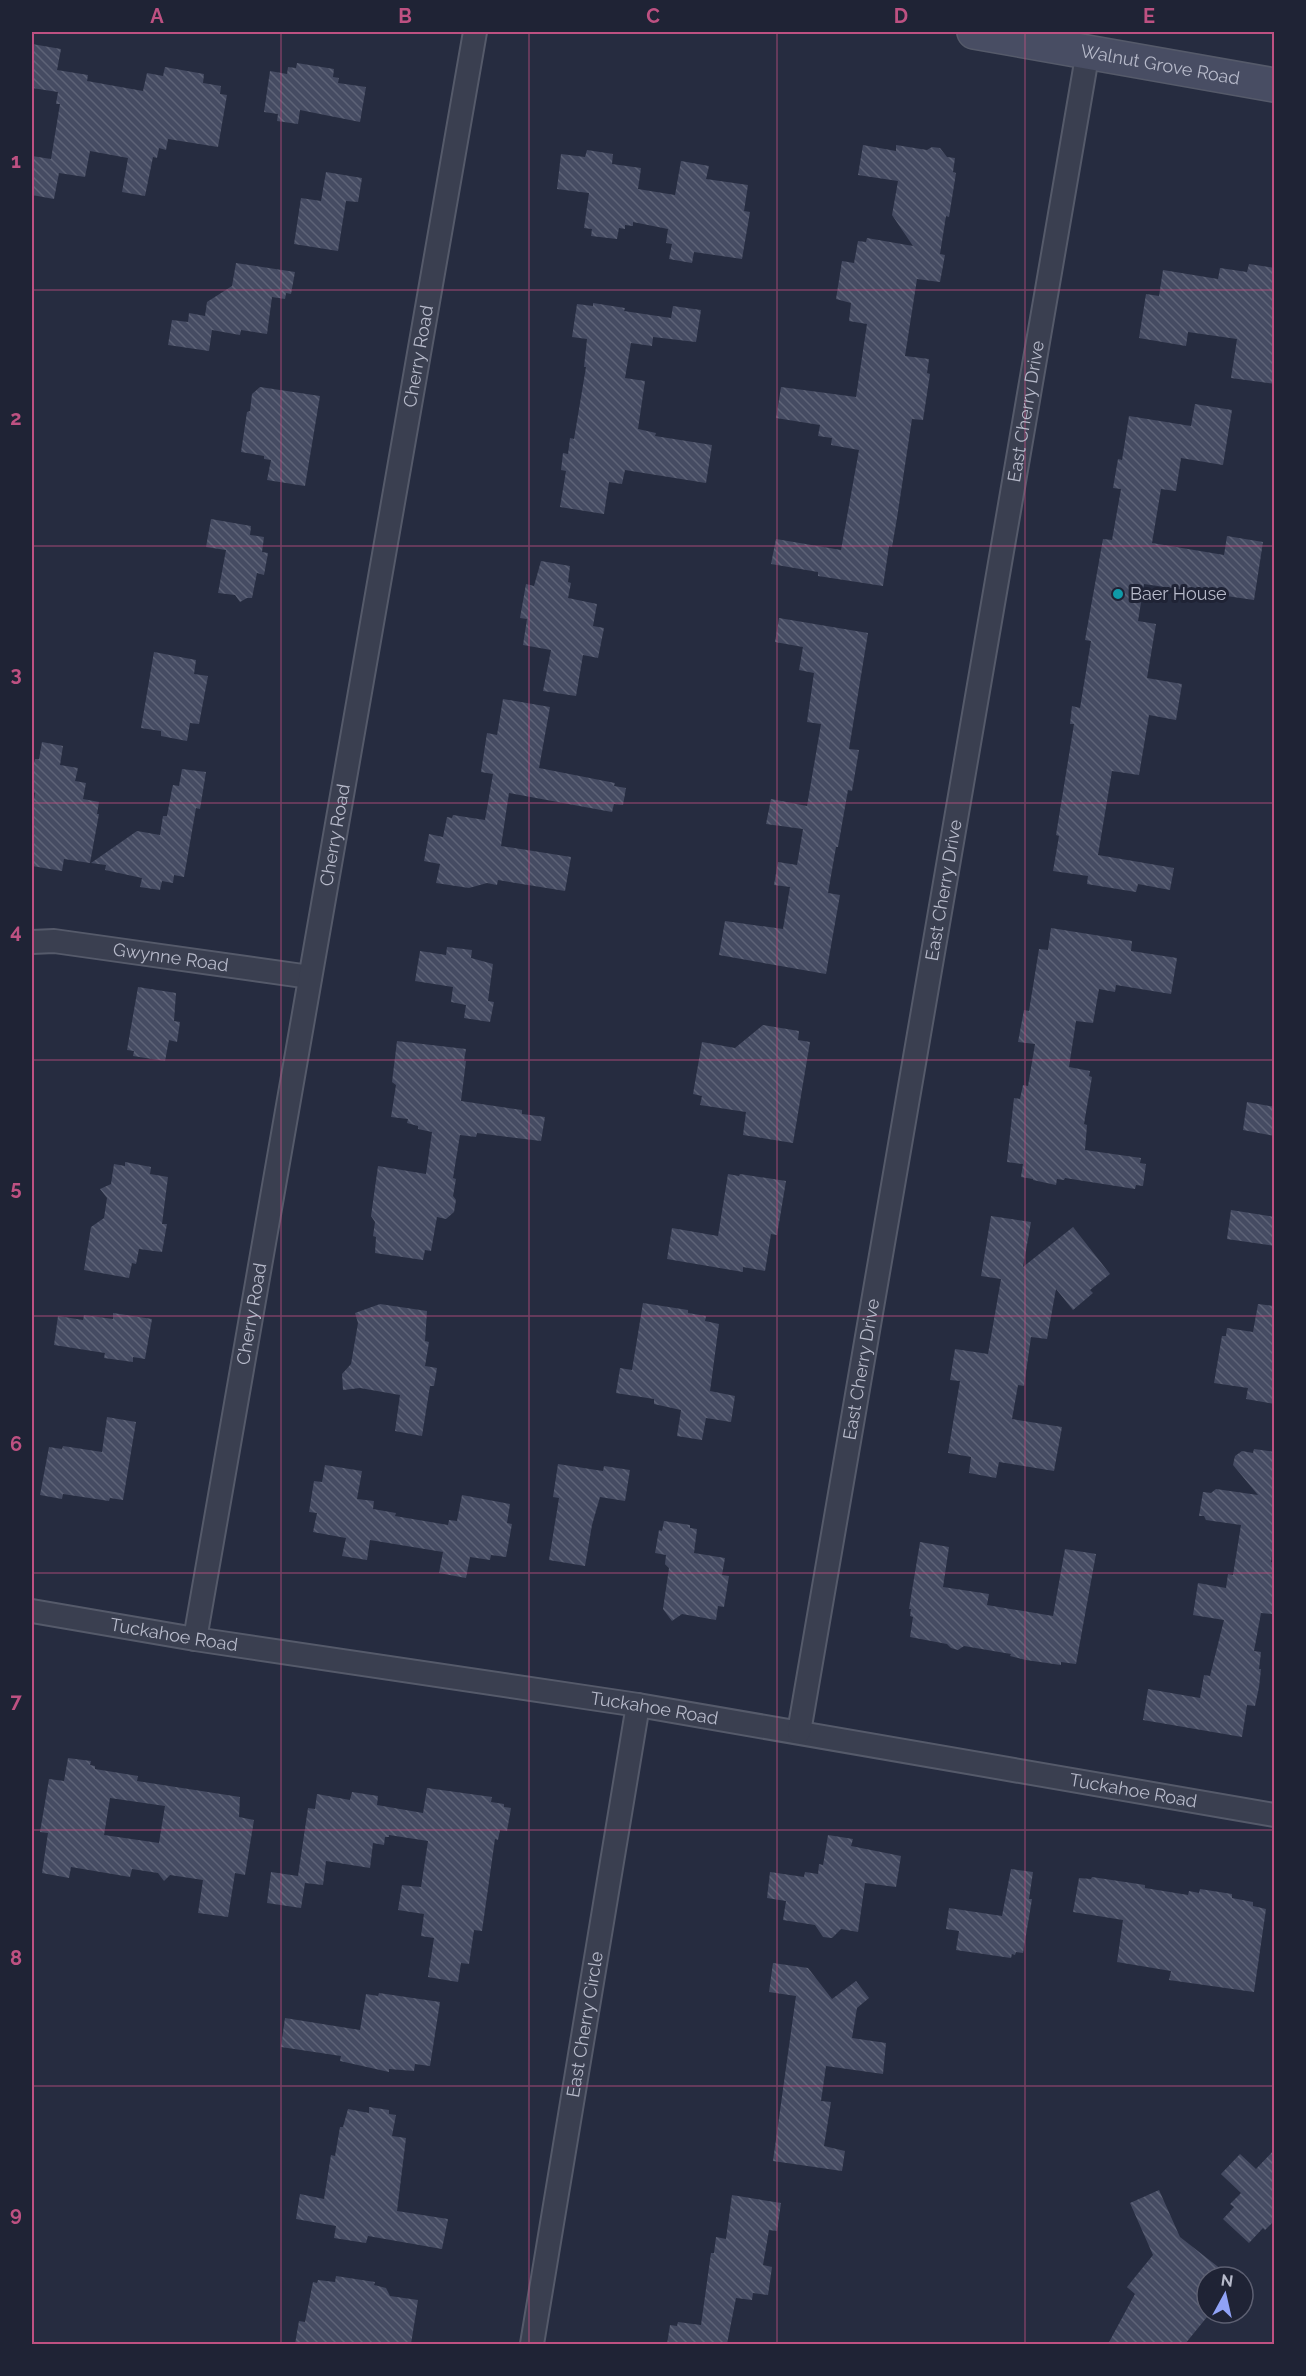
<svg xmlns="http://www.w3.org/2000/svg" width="1306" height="2376" font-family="Raleway,sans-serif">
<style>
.building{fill:url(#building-back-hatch);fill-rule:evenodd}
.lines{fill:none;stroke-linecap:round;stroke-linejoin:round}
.minor-casing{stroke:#555a6a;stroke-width:26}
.secondary-casing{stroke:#555a6a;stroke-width:36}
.minor{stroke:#3a3f50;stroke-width:22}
.secondary{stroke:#484d63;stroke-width:33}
.grid{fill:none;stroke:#be5182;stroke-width:1.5;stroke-opacity:0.55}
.culture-dot{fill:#0f9aa8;stroke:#1f2335;stroke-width:2}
.labels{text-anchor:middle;stroke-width:6;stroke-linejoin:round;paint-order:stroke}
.street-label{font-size:18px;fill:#b7baca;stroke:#1f2335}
.poi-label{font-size:18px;fill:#b7baca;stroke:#1f2335;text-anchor:start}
.neatline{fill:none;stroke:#be5182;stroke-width:2}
.grid-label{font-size:20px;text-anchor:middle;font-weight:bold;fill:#be5182}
</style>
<defs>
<pattern id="building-back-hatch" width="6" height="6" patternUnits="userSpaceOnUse" patternTransform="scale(1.5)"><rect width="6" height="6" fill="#454b62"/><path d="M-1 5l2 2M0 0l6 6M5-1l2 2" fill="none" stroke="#5e6377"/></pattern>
</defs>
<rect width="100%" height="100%" fill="#262c40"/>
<g class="building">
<path d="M32,44L61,49L57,70L88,75L87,81L143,91L147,73L163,76L165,67L204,74L203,83L221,86L220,94L227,95L218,147L168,139L166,150L159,148L157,158L153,157L145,196L122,192L128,158L90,151L85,177L59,173L54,199L32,195V156L51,159L60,104H56L58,92L32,88Z"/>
<path d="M297,63L334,69L333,77L339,78L338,83L366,87L360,122L300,110L298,124L277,121L278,114L264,112L270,71L287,74L288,67L296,68Z"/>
<path d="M863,145L896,151V145L927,150L932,147L940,148L947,157L955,158L953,172L956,173L949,217L946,216L940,254L945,255L940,282L917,279L905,356L929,359L927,373L930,374L923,420L912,419L897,518L892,547L889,546L883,586L818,576V572L771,564L776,539L841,550L859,450L831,445L832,438L818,436L820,425L776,418L781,387L856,397L867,324L849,321L851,303L836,299L842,261L854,263L858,241L866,242L867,238L913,246L892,215L898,181L858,175Z"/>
<path d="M587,150L613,154L612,164L641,168L638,189L675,195L681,161L709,166L706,179L748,185L744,211L750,212L742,259L694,252L692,263L669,259L672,244L666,243L668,229L633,222V226L625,225V229L619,228L617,239L591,236L592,229L584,228L589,193L557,189L561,154L585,157Z"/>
<path d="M326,172L362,178L358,202L346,201L338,251L294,244L301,198L321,201Z"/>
<path d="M236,263L295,272L291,294L286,293L285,299L272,297L267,334L241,330L240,335L212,330L209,351L168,345L172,320L188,322L189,313L205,316L207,302L232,286Z"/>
<path d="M1249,264L1275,268V384L1231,378L1237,339L1188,332L1186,346L1139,338L1146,294L1159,296L1163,270L1218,279L1220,268L1247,272Z"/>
<path d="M593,303L625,308L624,311L671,318L673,306L701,310L696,342L653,337L652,346L631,343L625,378L645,381L638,429L656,433L655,436L712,445L706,483L625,470L622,484L609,482L604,514L560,507L566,471L561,470L563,453L568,454L570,438L574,439L586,367H584L587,339L572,337L577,304L593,306Z"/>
<path d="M260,387L320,396L305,486L267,480L271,460L264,459V456L241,452L247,412L250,411L252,394Z"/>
<path d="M1195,404L1232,410L1223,465L1181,458L1176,491L1161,489L1152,543L1224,555L1227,536L1263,542L1254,600L1144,584L1138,621L1156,624L1147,678L1182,684L1176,720L1149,715L1139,775L1112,771L1098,855L1174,868L1170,890L1138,884L1136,892L1087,884L1088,876L1053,871L1059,836L1056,835L1074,724H1070L1072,706L1080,708L1091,641L1085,640L1103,539L1112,540L1121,489L1113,488L1118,459L1122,460L1129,416L1191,426Z"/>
<path d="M211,519L251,526L250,535L264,537L262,552L268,553L264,575L257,573L252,598H247L240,602L235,595L218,593L226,550L206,547Z"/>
<path d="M541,561L570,566L568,582L571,583L568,598L597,604L593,626L604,628L598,658L583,655L576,696L543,691L551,650L523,645L527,619L520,618L526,584L534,586Z"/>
<path d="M779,618L868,633L849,749L859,750L852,791L848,790L838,847H836L828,893L840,895L826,974L719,955L725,921L783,929L790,887L774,885L778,862L797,865L803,829L766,824L771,799L807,806L821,724L807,722L814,673L799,670L803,647L775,642Z"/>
<path d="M154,652L196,660L194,674L208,676L199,724L190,723L187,741L161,736V731L141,728Z"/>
<path d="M503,699L550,707L539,768L615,783L614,786L626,788L623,805L614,804L612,812L509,793L501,846L571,857L565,891L498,880L497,885L487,883L469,888L436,883L440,864L424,861L429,834L443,837L447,817L452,818L453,815L485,820L493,774L481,772L487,733L497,735Z"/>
<path d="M42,742L63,746L60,765L78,768L75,781L86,783L83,799L99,802L97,814H99L90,863L64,859L62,871L32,866V812L35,793L32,792V766H33L35,759H39Z"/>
<path d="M182,769L206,772L200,809L196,808L184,877L174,875L173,883L162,881L160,890L140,887L142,878L105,870L106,865L91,863L137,831L160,835L163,816H167L172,789L173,785L179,786Z"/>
<path d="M1051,928L1132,941L1131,951L1177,958L1171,994L1116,985L1115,992L1099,989L1093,1023L1076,1021L1069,1067L1090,1071L1089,1076L1092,1077L1084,1124L1087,1125L1085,1150L1141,1158L1140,1163L1146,1164L1143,1186L1136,1185L1135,1189L1065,1178L1064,1180L1057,1179L1056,1185L1033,1180V1179L1021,1177L1023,1164L1007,1162L1014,1098L1020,1099L1023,1085L1028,1086L1035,1044L1018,1042L1024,1010L1029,1011L1039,949L1048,950Z"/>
<path d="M447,947L472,950L471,958L493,964L488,1001L494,1002L490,1022L464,1018L466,1005L451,1002L453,987L415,981L420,951L446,955Z"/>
<path d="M138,987L176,993L174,1021L180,1022L177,1042L169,1040L165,1061L133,1056L134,1051L127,1050Z"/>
<path d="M763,1025L799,1031L798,1040L810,1042L793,1143L743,1135L746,1112L700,1105L702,1096L693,1094L702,1042L735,1048Z"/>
<path d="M397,1041L466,1049L464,1061H466L461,1101L522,1110V1114L545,1117L541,1141L477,1133L476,1137L460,1135L453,1178L456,1179L453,1196L456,1200L454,1212L446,1219L437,1217L431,1251L425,1250L423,1260L375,1253L376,1237L373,1236L375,1222L371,1216L378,1166L426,1174L432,1132L418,1129V1126L407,1123L408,1119L391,1117L396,1085L392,1082Z"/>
<path d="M1247,1102L1275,1107V1136L1243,1130Z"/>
<path d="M125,1162L151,1167L150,1174L168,1177L162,1224H167L162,1252L139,1249L136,1264L132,1263L129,1278L84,1270L91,1227L104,1218L107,1198L100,1189L111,1184L114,1164L125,1166Z"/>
<path d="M728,1174L739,1176L740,1174L786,1181L777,1235L771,1234L765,1271L743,1267V1272L667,1259L672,1228L718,1236Z"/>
<path d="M1231,1210L1275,1217V1246L1227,1239Z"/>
<path d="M991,1216L1031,1222L1023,1267L1073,1227L1110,1274L1090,1290L1093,1293L1073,1310L1056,1289L1047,1339L1031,1337L1024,1386L1018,1385L1012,1419L1062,1427L1054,1471L999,1462L996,1478L969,1473L971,1457L948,1453L960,1381L950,1380L955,1349L988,1354L1001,1279L981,1276Z"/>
<path d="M643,1303L688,1310V1313L706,1316L705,1321L719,1324L710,1391L735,1396L731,1422L706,1418L702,1440L677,1436L681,1410L654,1404V1399L616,1393L620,1368L632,1370Z"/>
<path d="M380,1304L427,1311L425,1341L429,1342L425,1366L437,1368L434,1386H430L422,1436L395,1431L400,1395L360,1388L343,1390L342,1374L351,1364L358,1323L355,1313Z"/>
<path d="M1258,1304L1275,1306V1404L1246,1399L1248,1388L1214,1383L1222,1336H1226L1227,1328L1253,1332Z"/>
<path d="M113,1313L152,1319L145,1359L133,1357V1362L104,1358L105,1353L54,1345L58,1316L83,1320L84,1315L113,1319Z"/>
<path d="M107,1417L136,1422L123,1500L110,1498L109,1501L63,1494L62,1499L40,1495L49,1447L62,1449L63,1446L102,1452Z"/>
<path d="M1254,1449L1275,1452V1538L1271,1562L1275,1563V1596L1272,1614L1261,1613L1254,1651L1261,1652L1259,1669H1261L1259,1687L1255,1706L1247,1705L1242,1737L1143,1720L1148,1689L1200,1698L1204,1675L1210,1676L1224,1620L1193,1615L1198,1583L1226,1588L1228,1574L1233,1575L1241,1525L1206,1520L1204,1516H1199L1203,1492L1211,1493L1216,1489L1258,1495L1233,1465L1235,1456L1242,1451L1253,1453Z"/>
<path d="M558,1464L603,1471L604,1466L630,1470L625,1501L600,1497L592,1525L585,1566L549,1560L559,1498L553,1497Z"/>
<path d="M325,1465L362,1471L357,1499L374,1501L373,1509L396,1513L395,1516L448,1525L449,1520L457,1521L462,1495L510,1504L507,1523L512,1524L506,1557L491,1555L490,1560L470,1557L466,1578L439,1573L443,1552L370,1540L367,1560L342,1556L346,1538L313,1532L317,1513L309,1512L314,1481L322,1482Z"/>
<path d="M664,1521L690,1525V1528L697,1529L694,1553L725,1558L722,1575L729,1576L724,1607L718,1606L716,1620L682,1614L672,1621L663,1609L669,1568L665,1564L666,1555L655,1553L659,1530L662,1531Z"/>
<path d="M920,1542L949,1547L943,1587L989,1594L987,1605L1053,1616L1065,1549L1096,1554L1076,1664L1061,1662V1665L1026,1660L1010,1656L1011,1654L964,1646L958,1650L951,1648L947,1644L910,1637L913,1617L910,1616L911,1609H909Z"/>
<path d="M68,1758L91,1761L90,1765L95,1766V1769L138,1776L137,1781L240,1797L239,1817L254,1820L245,1875L235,1873L228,1917L198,1913L203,1880L170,1875L164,1881L158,1873L132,1869L130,1877L71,1867L69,1878L42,1873L48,1833L40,1832L49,1779L64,1781ZM110,1798L165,1806L159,1843L104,1835Z"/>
<path d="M427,1788L492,1797L491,1802L504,1804V1807L511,1808L507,1831L500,1830L498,1840L495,1839L482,1931L474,1930L469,1964L461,1963L458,1982L428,1977L434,1938L421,1936L424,1914L398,1910L402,1885L421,1887L428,1841L389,1835V1837H385L384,1845L373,1843L370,1868L326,1861L323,1885L305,1883L301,1908L267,1903L271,1872L298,1876L308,1808L315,1809L317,1794L350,1800L352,1792L378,1796L377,1805L423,1813Z"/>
<path d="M828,1835L853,1839L851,1846L901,1856L896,1887L865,1883L858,1932L841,1929L832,1938L823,1937L815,1925L783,1920L786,1901L767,1898L770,1872L804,1877L805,1872L818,1874L819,1864L823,1865Z"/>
<path d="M1011,1869L1033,1872L1029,1899H1032L1023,1953L1016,1952L1015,1955L1012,1954L1011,1958L956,1950L959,1931L946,1929L949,1908L1002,1916Z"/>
<path d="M1092,1877L1145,1885V1888L1188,1895L1189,1891L1199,1893L1200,1889L1232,1894V1898L1253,1902V1906L1266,1909L1254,1992L1169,1980L1171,1971L1117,1962L1123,1920L1073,1912L1079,1878L1091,1879Z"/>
<path d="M773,1963L808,1968L832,1999L856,1981L869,1998L857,2008L852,2038L886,2043L883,2074L826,2066L821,2101L831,2102L824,2146L845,2151L842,2171L773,2161L796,1996L769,1992Z"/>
<path d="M379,1993L440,2002L430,2066L415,2064L414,2071L389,2069V2072L340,2061L341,2056L281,2047L285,2018L360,2030L366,1994L378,1996Z"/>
<path d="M369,2107L389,2110V2114L396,2115L392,2136L406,2138L397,2211L448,2219L442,2249L368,2236L366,2243L334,2238L336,2226L296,2219L300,2194L324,2199L331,2155L335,2156L340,2127H343L348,2109L369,2113Z"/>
<path d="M1275,2149V2220L1265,2230L1263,2228L1249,2243L1223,2219L1234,2207L1230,2204L1241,2193L1221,2174L1240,2154L1256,2169Z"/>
<path d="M1159,2190L1180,2237L1231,2277H1207V2317L1185,2344H1108L1135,2294L1127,2287L1153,2255L1130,2203Z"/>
<path d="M732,2195L781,2203L777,2231L769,2230L763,2265L772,2267L768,2295L753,2293L752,2300L736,2298L727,2344H667L670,2325L677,2326L678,2322L701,2325L711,2253H714L716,2237L726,2239Z"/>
<path d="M336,2276L375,2282L374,2285L386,2288L390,2296L418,2300L411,2344H295L299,2321L305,2322L313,2282L317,2283L318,2280L335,2282Z"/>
</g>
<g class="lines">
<defs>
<g id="minor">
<path id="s1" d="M32,942L54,941L310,977"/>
<path id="s2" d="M32,1611L195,1639L638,1705L1274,1815"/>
<path id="s3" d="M195,1639L475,32"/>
<path id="s4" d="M799,1732L1088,51"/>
<path id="s5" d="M532,2344L638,1705"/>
</g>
<g id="secondary">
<path id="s6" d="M974,32L1274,85"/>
</g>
</defs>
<use href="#minor" class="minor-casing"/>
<use href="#secondary" class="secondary-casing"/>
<use href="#minor" class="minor"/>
<use href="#secondary" class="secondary"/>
</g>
<path class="grid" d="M281,32V2344M529,32V2344M777,32V2344M1025,32V2344M32,290H1274M32,546H1274M32,803H1274M32,1060H1274M32,1316H1274M32,1573H1274M32,1830H1274M32,2086H1274"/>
<circle class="culture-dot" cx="1118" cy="594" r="6"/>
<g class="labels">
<g class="street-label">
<text dy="6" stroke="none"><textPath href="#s6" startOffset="189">Walnut Grove Road</textPath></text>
<text dy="6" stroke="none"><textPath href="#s3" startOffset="1302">Cherry Road</textPath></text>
<text dy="6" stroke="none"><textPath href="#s4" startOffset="1340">East Cherry Drive</textPath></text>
<text dy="6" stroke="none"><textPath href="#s3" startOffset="816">Cherry Road</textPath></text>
<text dy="6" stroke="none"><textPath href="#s4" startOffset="854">East Cherry Drive</textPath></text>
<text dy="6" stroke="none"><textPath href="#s1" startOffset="140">Gwynne Road</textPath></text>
<text dy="6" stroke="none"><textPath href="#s3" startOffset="330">Cherry Road</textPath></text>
<text dy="6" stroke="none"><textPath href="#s4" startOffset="368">East Cherry Drive</textPath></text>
<text dy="6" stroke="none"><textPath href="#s2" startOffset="144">Tuckahoe Road</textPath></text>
<text dy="6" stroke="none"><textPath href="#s2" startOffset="630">Tuckahoe Road</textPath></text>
<text dy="6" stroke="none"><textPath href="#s2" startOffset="1116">Tuckahoe Road</textPath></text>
<text dy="6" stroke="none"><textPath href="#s5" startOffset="324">East Cherry Circle</textPath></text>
</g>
<g class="poi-label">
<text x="1130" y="600">Baer House</text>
</g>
</g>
<rect width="1306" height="2376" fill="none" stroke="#1f2335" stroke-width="66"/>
<g transform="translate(1225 2295) rotate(8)"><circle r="28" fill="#1f2335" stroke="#5c5f71" stroke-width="1.5"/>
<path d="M0-4.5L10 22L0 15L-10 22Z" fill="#90a2f6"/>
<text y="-9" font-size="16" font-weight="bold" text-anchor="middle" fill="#b7baca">N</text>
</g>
<rect x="33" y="33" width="1240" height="2310" class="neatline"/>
<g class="grid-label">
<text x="157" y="23">A</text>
<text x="405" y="23">B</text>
<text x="653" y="23">C</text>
<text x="901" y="23">D</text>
<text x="1149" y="23">E</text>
<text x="16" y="168">1</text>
<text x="16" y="425">2</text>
<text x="16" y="681">3</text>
<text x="16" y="938">4</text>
<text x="16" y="1195">5</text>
<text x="16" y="1451">6</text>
<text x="16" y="1708">7</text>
<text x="16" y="1965">8</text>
<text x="16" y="2221">9</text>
</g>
</svg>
